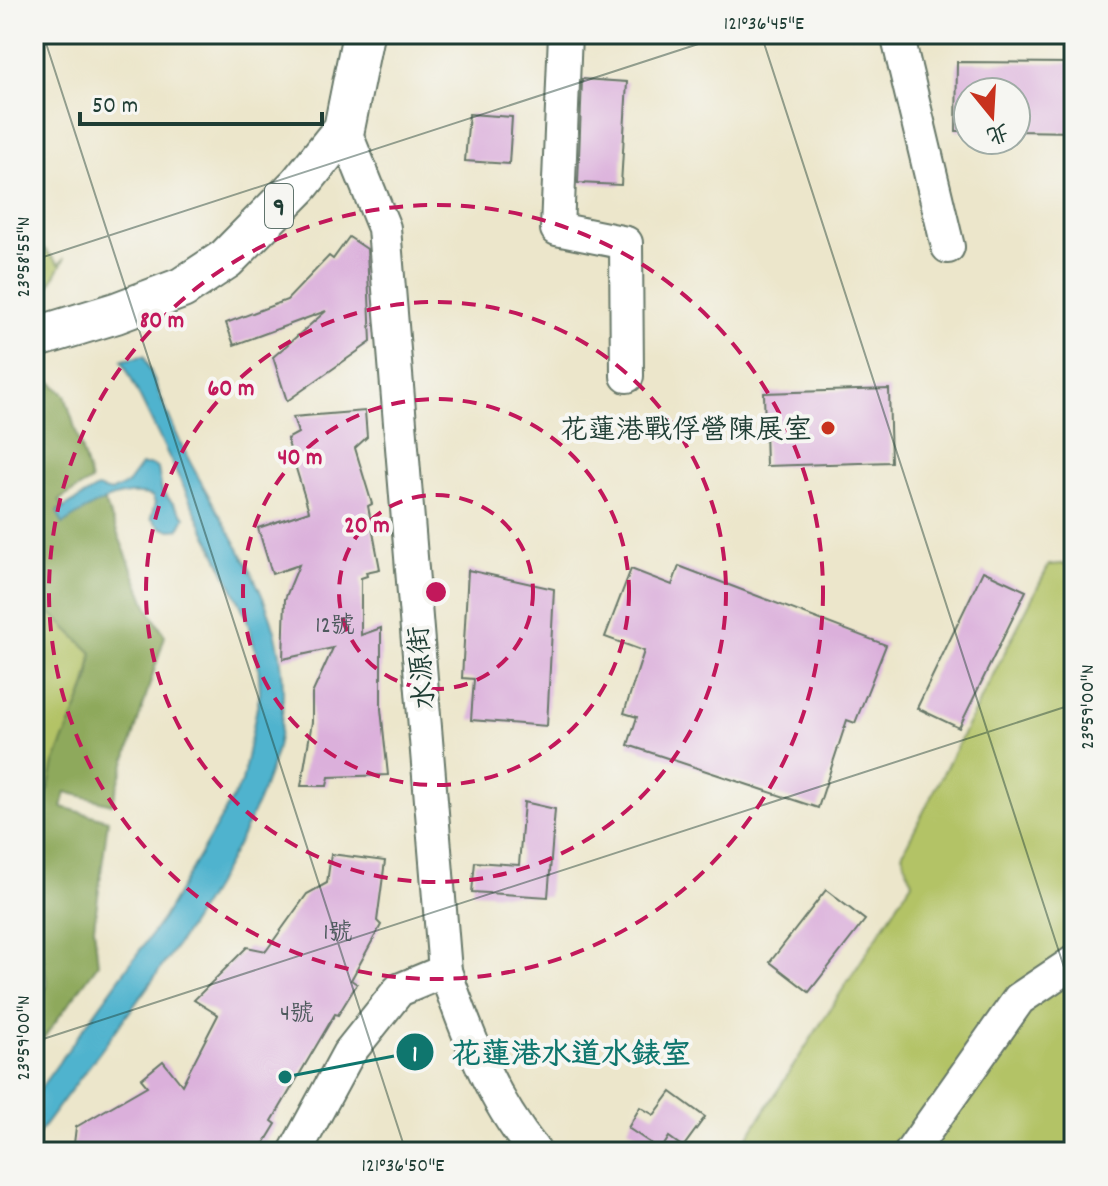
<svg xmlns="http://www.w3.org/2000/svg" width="1108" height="1186" font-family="Dekko,'LXGW WenKai TC',sans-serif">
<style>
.green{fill:#b3c366;stroke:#69804d;stroke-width:2}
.forest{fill:#8ea95b;stroke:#567348;stroke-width:2}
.water{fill:#4fb3ce;stroke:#377881;stroke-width:2}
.building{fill:#dbb0db}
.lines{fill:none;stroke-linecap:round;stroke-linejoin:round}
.minor-casing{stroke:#677869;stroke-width:36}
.major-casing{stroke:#677869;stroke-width:44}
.minor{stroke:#fff;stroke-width:32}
.major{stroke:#fff;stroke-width:40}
.ticks{fill:none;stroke:#1f3d34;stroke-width:2;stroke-opacity:0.45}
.ring{fill:none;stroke:#c2185b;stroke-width:4;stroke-dasharray:14 10}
.poi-dot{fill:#c8321e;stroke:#f6f6f2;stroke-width:3}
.labels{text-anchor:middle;stroke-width:8;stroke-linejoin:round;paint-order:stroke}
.number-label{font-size:24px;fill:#4e5a5e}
.shield{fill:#f6f6f2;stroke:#60746d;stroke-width:2}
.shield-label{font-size:26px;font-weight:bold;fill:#1f3d34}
.poi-label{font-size:28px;fill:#1f3d34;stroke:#f6f6f2;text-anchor:end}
.street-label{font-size:28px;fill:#1f3d34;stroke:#f6f6f2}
.centre{fill:#c2185b;stroke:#f6f6f2;stroke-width:4}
.ring-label{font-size:24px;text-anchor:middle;font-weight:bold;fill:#c2185b;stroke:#f6f6f2;stroke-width:8;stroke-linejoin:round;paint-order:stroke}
.leader{fill:none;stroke:#0f766e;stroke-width:3}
.callout-dot{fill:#0f766e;stroke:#f6f6f2;stroke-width:3}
.mark-label{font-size:24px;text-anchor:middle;font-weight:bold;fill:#fff}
.callout-label{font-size:30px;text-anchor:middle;font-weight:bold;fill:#0f766e;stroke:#f6f6f2;stroke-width:8;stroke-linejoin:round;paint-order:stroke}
.neatline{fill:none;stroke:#1f3d34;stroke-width:3}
.ticks-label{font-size:20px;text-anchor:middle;fill:#1f3d34}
</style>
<rect width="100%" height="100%" fill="#f6f6f2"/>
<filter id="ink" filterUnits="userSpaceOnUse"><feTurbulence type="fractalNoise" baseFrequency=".0125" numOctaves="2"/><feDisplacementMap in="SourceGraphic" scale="16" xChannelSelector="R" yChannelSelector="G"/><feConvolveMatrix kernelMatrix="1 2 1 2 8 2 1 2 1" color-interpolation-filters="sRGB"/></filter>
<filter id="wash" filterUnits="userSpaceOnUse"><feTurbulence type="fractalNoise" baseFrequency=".006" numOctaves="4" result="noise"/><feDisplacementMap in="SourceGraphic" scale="32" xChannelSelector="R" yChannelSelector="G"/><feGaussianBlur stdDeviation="1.8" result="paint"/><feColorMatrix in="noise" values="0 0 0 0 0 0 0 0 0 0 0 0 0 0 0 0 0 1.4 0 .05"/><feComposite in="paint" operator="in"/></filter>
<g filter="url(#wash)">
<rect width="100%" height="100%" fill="#ece6cb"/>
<g class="green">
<path d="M34,239L59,264L65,258L34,313Z"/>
<path d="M1074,563V1152H738L912,882L902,854L1049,565Z"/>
<path d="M34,597L92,653C87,702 58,745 47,793L34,790Z"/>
</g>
<path class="forest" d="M50,381L65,395L91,481L59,500L63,508L57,511L104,500L148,608L165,636L112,804L66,792L62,807L108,820L94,927L98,964L34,1051V1010L47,986L43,957L34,941V817L42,818L54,763L89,680L92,653L34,597V386Z"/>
<g class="water">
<path d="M144,356C159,391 172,428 190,462C217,513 252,564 271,618C287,664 287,722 271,768C225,900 116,1027 34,1140V1097L163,918L242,782L260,692L258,660L246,616L122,360Z"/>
<path d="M141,465H152L158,469L162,491L185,517L179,529C166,532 160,528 151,518L155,503L152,496C120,487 91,506 63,524L57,512L97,488L111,492L127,484Z"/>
</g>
<g id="blocks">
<g class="building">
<path d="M957,62L1074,63V132L1016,131V92H968V131H956Z"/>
<path d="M582,79L627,82L621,185L578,183Z"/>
<path d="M469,114L512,117L509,164L465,161Z"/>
<path d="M349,237L367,249L371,342L287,401L273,357L326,311L234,345L226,323L287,300L329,256L333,259Z"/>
<path d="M889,389L891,462L766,466L764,393Z"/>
<path d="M365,411L367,437L355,448L372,504L368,506L380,569L366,572L367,576L361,578V635L381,628V709L388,775L329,777L327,786H301L312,722V694L333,648L283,659L285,599L299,565L272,574L258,528L309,511L287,439L298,433L293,417Z"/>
<path d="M679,566L886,645L855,723L847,720L818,808L628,745L637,717L624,713L644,651L605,637L631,569L672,585Z"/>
<path d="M468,570L554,589L547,726L471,720L474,679L462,678Z"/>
<path d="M983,571L1026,591L959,728L917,708Z"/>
<path d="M524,802L555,809L548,897L472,892L475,862L519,865Z"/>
<path d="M331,854L385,861L377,921L381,925L351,980L357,984L338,1015L335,1014L272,1121L276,1124L259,1152H73L76,1127L147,1086L141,1079L163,1061L182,1085L218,1015L194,1000L247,947L266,951L307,894L327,883Z"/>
<path d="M826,890L865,920L809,992L770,962Z"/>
<path d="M671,1092L705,1117L683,1147L669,1137L661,1150L628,1128L640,1107L654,1115Z"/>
</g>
</g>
</g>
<g filter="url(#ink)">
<use href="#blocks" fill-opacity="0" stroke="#677869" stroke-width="2"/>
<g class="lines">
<defs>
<g id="minor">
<path d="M565,34L557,229L626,243L627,376"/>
<path d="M897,34L948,247"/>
<path d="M445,971C468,1036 491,1099 535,1152"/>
<path d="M295,1152L348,1054L399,990L445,971L384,228L344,129"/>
<path d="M911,1152L1019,999L1074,962"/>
</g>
<path id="major" d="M34,338L116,313L182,288L226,259L299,185L344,129L363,34"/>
</defs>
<use href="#minor" class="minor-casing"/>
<use href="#major" class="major-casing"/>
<use href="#minor" class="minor"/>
<use href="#major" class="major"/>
</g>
</g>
<path class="ticks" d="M43,34L406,1152M761,34L1074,998M34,260L729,34M34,1042L1074,704"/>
<g class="ring">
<circle cx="436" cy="592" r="97"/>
<circle cx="436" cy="592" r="193"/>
<circle cx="436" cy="592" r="290"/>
<circle cx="436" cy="592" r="387"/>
</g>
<circle class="poi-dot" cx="828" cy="428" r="8"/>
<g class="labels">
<g class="number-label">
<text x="335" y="632">12號</text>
<text x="338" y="939">1號</text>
<text x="297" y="1020">4號</text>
</g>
<rect class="shield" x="265" y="184" width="28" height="44" rx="6"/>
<g class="shield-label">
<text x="279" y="215">9</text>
</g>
<g class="poi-label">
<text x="812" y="438">花蓮港戰俘營陳展室</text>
</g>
<g class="street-label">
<text transform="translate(420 668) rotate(-95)" y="10">水源街</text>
</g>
</g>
<circle cx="436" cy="592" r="12" class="centre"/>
<g class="ring-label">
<text x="162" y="327">80 m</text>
<text x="231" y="395">60 m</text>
<text x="300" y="464">40 m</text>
<text x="367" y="532">20 m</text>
</g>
<path class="leader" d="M285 1077L415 1052"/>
<g class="callout-dot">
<circle cx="285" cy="1077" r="8"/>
<circle cx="415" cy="1052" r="20"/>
</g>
<g class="mark-label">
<text x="415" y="1061">1</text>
</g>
<g class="callout-label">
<text x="571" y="1063">花蓮港水道水錶室</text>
</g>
<rect width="1108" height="1186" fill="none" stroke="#f6f6f2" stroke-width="88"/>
<g transform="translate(992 116) rotate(162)"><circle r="38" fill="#f6f6f2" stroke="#a0aca6" stroke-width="2"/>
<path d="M0-6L14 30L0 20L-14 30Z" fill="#c8321e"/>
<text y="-12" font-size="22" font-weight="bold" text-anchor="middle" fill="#1f3d34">北</text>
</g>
<path d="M80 112v12h242v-12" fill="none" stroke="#1f3d34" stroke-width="4"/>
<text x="92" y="112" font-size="24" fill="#1f3d34" stroke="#f6f6f2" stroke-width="6" paint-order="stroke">50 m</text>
<rect x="44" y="44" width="1020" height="1098" class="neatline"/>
<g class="ticks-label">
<text x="764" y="29">121°36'45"E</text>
<text transform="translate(22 257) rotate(-90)" y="7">23°58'55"N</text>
<text transform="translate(1086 707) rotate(-90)" y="7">23°59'00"N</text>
<text transform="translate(22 1038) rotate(-90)" y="7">23°59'00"N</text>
<text x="403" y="1171">121°36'50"E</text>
</g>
</svg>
